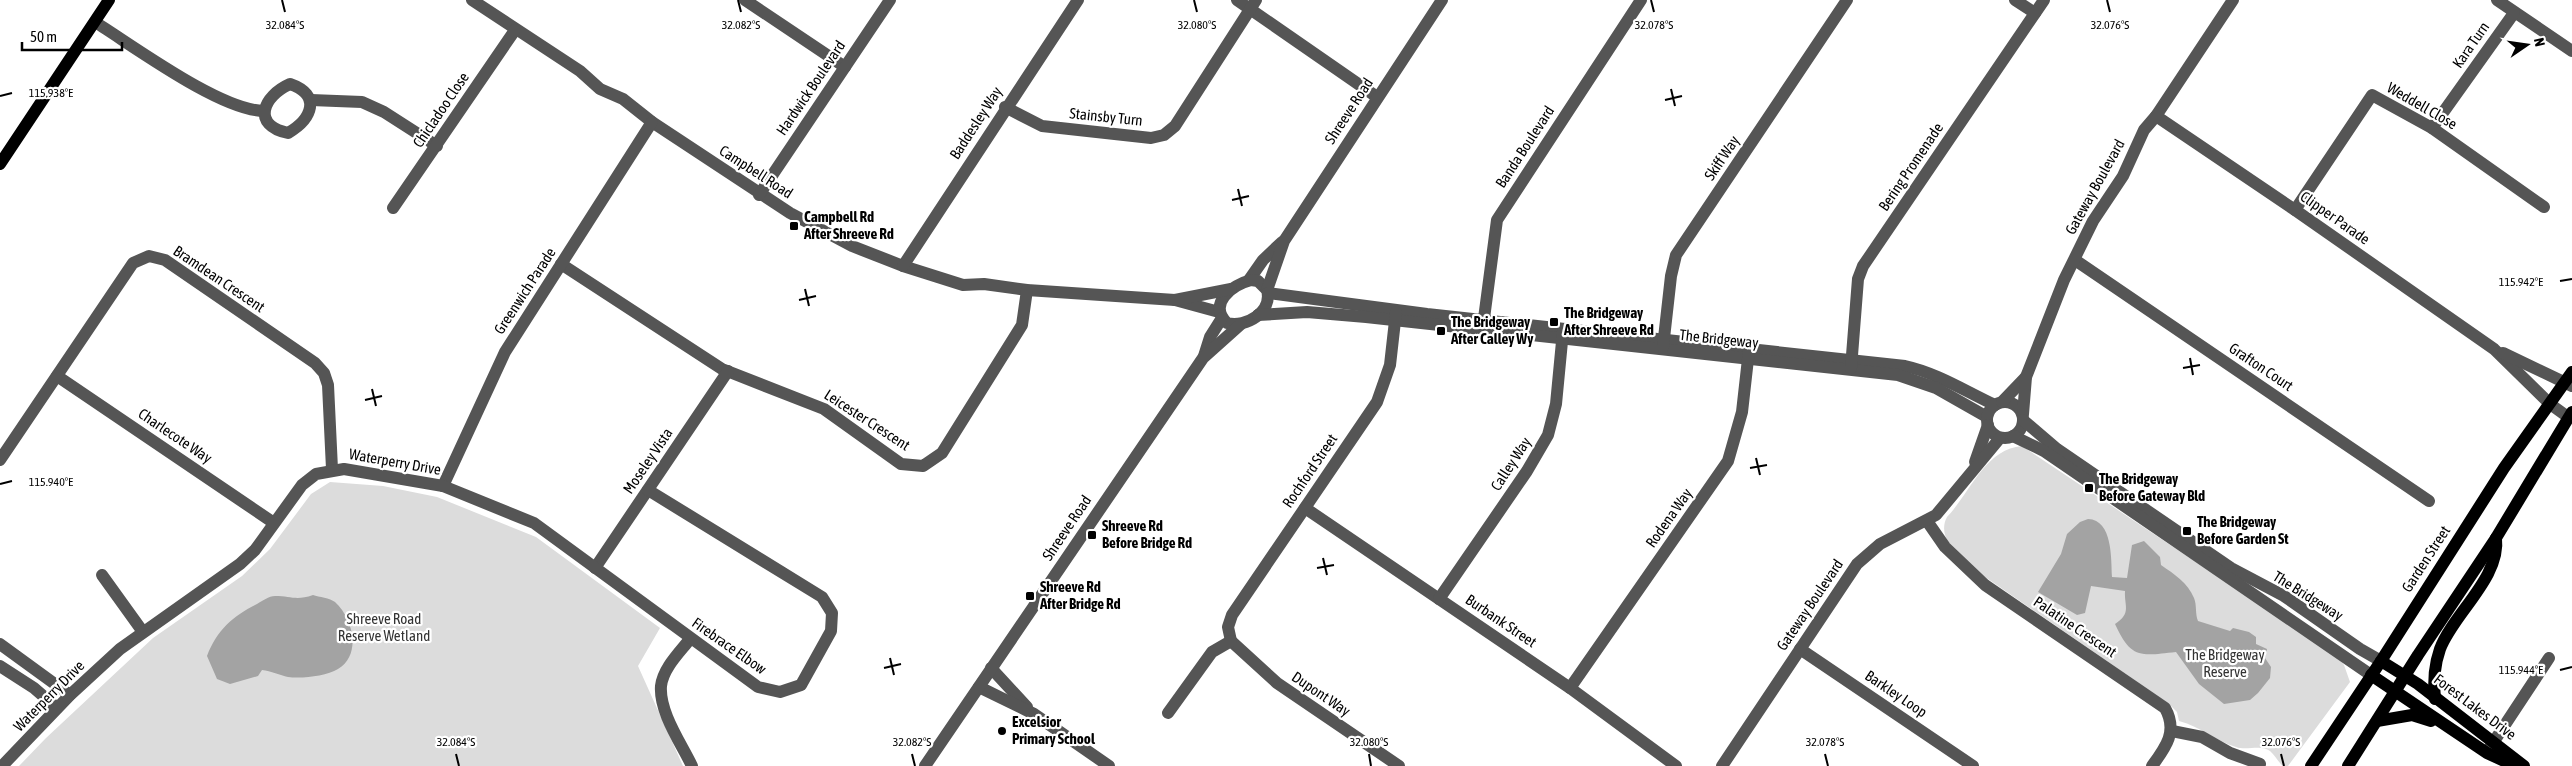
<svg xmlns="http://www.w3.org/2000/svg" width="2572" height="766" font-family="'Asap Condensed',sans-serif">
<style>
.green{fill:#dcdcdc}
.water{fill:#a3a3a3}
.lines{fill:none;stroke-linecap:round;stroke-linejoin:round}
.minor{stroke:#555;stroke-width:12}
.major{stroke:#000;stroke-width:12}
.ticks{fill:none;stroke:#000;stroke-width:2}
.poi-dot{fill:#000;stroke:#fff;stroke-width:2}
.labels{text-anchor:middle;stroke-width:4.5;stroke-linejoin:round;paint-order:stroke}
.street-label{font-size:15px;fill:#000;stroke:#fff}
.poi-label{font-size:15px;font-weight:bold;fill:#000;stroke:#fff;text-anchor:start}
.park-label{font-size:15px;fill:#333;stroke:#fff}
.ticks-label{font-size:12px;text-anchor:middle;fill:#000;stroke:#fff;stroke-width:4.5;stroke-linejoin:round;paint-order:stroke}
</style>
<rect width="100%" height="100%" fill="#fff"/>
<g class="green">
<path d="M2022,446L2338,657L2344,665L2350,682L2288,766H2283C2278,762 2275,755 2270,751C2261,744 2247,751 2236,747C2216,741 2201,727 2179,721L2177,712L2169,704L1991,581C1973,568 1933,543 1947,517C1970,493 1985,449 2022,446Z"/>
<path d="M330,482L383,486L437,497L536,537L660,628L638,666L683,766H19L46,738L153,638L242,576L270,549L311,494Z"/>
</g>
<g class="water">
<path d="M2088,519C2113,520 2111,559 2112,577L2127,578L2132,545L2144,541L2160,557L2161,565C2174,574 2188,583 2194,598C2197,605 2195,614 2198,621L2230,631L2233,628L2249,632L2256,637V644L2267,649L2265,658L2271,667L2270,678L2258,693L2250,700L2224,704L2199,684L2176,652C2140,656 2131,659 2115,624C2132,613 2124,606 2125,591L2091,586L2085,613L2077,615L2038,592L2061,554L2067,534L2080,522Z"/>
<path d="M313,595C319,597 330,598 335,602C353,618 362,655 338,669C326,676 302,679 288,677C280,675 271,671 262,670L258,676L230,684L217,679L207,656C217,630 233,616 257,604C262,601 269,596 275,596C291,596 296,601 313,595Z"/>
</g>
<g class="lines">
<g class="minor">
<path d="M472,0L580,71L600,89L623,99L652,122L790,213L852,246L903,266L963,285L984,284L1027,290L1175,300L1219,312"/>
<path d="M745,0L845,67"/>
<path d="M1237,0L1377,97"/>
<path d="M2015,0L2035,13"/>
<path d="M2497,0L2572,51"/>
<path d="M95,22C135,47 220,110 264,111"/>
<path d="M290,84C322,95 312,119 288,133C251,125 263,96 290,84Z"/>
<path d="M311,100L362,102L384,112L437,146"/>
<path d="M1005,107L1042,126L1151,138L1164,135L1175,126L1256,0"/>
<path d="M2156,116L2295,210L2494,349L2550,404L2568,417"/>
<path d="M2432,128L2514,13"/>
<path d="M759,195L890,0"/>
<path d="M393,208L515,30"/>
<path d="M2295,210L2372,95L2432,128L2544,207"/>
<path d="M2075,260L2429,501"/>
<path d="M561,264L722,369L824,409L901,464L923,466L942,453L1022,325L1027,290"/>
<path d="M903,266L1078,0"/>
<path d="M1249,280L1263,260L1282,242"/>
<path d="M1251,280L1258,281L1267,290C1273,312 1246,328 1227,323C1207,304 1232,285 1251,280Z"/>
<path d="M1267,290L1284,241L1442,0"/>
<path d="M1268,293L1427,314L1905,366C1937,373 1965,391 1995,405"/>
<path d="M1175,300L1231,289"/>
<path d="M1258,315L1307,312L1366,317L1898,375L1936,388L1987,417"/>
<path d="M1483,326L1497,220L1641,0"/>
<path d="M1663,347L1671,276L1676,255L1847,0"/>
<path d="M2503,353L2572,386"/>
<path d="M1204,356L1210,337L1222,318"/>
<path d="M1851,368L1858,279L1863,266L2044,0"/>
<path d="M57,376L274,523"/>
<circle cx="2005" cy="420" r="18"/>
<path d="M2002,402L2026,377"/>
<path d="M2023,414L2026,377L2064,280L2093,221L2123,176L2144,130L2156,116L2233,0"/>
<path d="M2023,420L2057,449L2231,568L2284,596L2360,649L2381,661"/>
<path d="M2013,436L2044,451L2371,675"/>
<path d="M0,460L133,263L149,256L165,260L315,363L324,373L328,385L332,469"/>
<path d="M1975,462L1988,425"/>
<path d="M443,486L505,352L652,122"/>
<path d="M1305,508L1570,688L1676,766"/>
<path d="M1927,521L1945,547L1985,585L2165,708C2178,731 2166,747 2152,766"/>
<path d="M595,568L728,371"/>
<path d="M102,575L143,632"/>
<path d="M1439,599L1527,471L1548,435L1556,404L1563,331"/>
<path d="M690,639C680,652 663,668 661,686C659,712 681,743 692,766"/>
<path d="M1231,641L1228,627L1232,615L1377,402L1390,365L1396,312"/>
<path d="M1231,641L1277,683L1399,766"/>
<path d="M0,644L70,695"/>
<path d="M1800,649L1973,766"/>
<path d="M0,666L34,688L57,708"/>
<path d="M991,668L1027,707"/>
<path d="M979,687L1034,714L1109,766"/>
<path d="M1570,688L1728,461L1742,412L1749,350"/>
<path d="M1168,713L1212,652L1231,641"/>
<path d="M2172,731L2202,737L2230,753L2260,764"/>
<path d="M2487,752L2549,658"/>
<path d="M2,766L70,695L120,649L240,564L255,550L302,485L316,474L344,469L443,486L534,523L758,687L780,692L801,685L831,631L832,613L822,597L648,490"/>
<path d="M925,766L1203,358L1241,324"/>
<path d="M1722,766L1857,564L1880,544L1936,515L2000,438"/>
</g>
<g class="major">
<path d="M0,164L109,0"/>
<path d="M2381,661L2418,684L2524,766"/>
<path d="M2371,675L2487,753L2515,766"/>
<path d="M2435,699C2433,681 2434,666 2440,649C2453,614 2501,577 2496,538"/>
<path d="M2377,721L2412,715L2431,721"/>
<path d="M2311,766L2381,661L2504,468L2572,372"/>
<path d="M2348,766L2418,655L2496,538L2572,412"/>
</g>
</g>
<path class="ticks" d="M282,0L285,12M738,0L741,12M1194,0L1197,12M1651,0L1654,12M2107,0L2110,12M1671,89L1675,106M0,96L12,93M1665,100L1682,96M1238,189L1242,206M1232,200L1249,196M2560,281L2572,279M805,289L809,306M799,300L816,296M2190,358L2193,375M2183,368L2200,365M372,389L376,406M365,400L382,396M1756,458L1760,475M1750,468L1767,465M0,484L12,481M1323,558L1327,575M1317,568L1334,565M890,658L894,675M884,668L901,664M2560,670L2572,667M456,754L459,766M912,754L915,766M1369,754L1371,766M1825,754L1828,766M2281,754L2284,766"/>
<g class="poi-dot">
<rect x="789" y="221" width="10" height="10" rx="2.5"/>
<rect x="1549" y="317" width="10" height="10" rx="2.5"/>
<rect x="1436" y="326" width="10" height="10" rx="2.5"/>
<rect x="2084" y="483" width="10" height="10" rx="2.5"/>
<rect x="2182" y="526" width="10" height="10" rx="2.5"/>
<rect x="1087" y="530" width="10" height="10" rx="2.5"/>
<rect x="1025" y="591" width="10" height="10" rx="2.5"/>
<circle cx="1002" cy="731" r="5"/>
</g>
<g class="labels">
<g class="street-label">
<text transform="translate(2471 45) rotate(-55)" y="5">Kara Turn</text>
<text transform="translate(811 88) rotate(-56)" y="5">Hardwick Boulevard</text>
<text transform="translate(2422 106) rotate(30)" y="5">Weddell Close</text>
<text transform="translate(441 110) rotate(-56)" y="5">Chicladoo Close</text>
<text transform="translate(1349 111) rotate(-57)" y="5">Shreeve Road</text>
<text transform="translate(1106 117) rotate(6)" y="5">Stainsby Turn</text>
<text transform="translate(976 123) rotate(-57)" y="5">Baddesley Way</text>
<text transform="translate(1525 147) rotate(-57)" y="5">Banda Boulevard</text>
<text transform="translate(1722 158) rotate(-56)" y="5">Skiff Way</text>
<text transform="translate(1911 167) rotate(-56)" y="5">Bering Promenade</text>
<text transform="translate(756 172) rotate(33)" y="5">Campbell Road</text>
<text transform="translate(2095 187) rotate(-61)" y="5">Gateway Boulevard</text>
<text transform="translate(2335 218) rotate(35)" y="5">Clipper Parade</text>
<text transform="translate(219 279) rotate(34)" y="5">Bramdean Crescent</text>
<text transform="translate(525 291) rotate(-57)" y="5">Greenwich Parade</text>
<text transform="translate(1719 339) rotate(6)" y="5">The Bridgeway</text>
<text transform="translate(2261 367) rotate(34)" y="5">Grafton Court</text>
<text transform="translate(867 420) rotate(33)" y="5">Leicester Crescent</text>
<text transform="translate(175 436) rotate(34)" y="5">Charlecote Way</text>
<text transform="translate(648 461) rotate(-56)" y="5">Moseley Vista</text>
<text transform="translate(395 462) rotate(10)" y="5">Waterperry Drive</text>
<text transform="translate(1511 464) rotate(-57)" y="5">Calley Way</text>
<text transform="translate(1310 471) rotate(-56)" y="5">Rochford Street</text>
<text transform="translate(1669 518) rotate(-55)" y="5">Rodena Way</text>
<text transform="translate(1067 528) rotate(-56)" y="5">Shreeve Road</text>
<text transform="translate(2426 559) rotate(-57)" y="5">Garden Street</text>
<text transform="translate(2308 596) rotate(32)" y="5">The Bridgeway</text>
<text transform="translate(1810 605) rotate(-56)" y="5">Gateway Boulevard</text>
<text transform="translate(1501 621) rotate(34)" y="5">Burbank Street</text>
<text transform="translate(2075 627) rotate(34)" y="5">Palatine Crescent</text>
<text transform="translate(729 646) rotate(35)" y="5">Firebrace Elbow</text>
<text transform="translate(1321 694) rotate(34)" y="5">Dupont Way</text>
<text transform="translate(1896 694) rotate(34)" y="5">Barkley Loop</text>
<text transform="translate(49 696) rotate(-45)" y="5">Waterperry Drive</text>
<text transform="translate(2475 707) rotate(37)" y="5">Forest Lakes Drive</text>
</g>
<g class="poi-label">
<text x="804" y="222">Campbell Rd<tspan x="804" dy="17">After Shreeve Rd</tspan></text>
<text x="1564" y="318">The Bridgeway<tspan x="1564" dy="17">After Shreeve Rd</tspan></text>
<text x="1451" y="327">The Bridgeway<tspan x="1451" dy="17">After Calley Wy</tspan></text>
<text x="2099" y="484">The Bridgeway<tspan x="2099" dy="17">Before Gateway Bld</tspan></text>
<text x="2197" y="527">The Bridgeway<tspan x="2197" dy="17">Before Garden St</tspan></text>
<text x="1102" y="531">Shreeve Rd<tspan x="1102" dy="17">Before Bridge Rd</tspan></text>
<text x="1040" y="592">Shreeve Rd<tspan x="1040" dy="17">After Bridge Rd</tspan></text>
<text x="1012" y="727">Excelsior<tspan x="1012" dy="17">Primary School</tspan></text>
</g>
<g class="park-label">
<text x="384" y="624">Shreeve Road<tspan x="384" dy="17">Reserve Wetland</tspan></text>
<text x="2225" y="660">The Bridgeway<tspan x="2225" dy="17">Reserve</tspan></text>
</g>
</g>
<g class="ticks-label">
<text x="285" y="29">32.084°S</text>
<text x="741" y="29">32.082°S</text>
<text x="1197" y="29">32.080°S</text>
<text x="1654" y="29">32.078°S</text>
<text x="2110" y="29">32.076°S</text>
<text x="51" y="97">115.938°E</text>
<text x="2521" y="286">115.942°E</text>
<text x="51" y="486">115.940°E</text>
<text x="2521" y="674">115.944°E</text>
<text x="456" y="746">32.084°S</text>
<text x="912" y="746">32.082°S</text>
<text x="1369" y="746">32.080°S</text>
<text x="1825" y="746">32.078°S</text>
<text x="2281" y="746">32.076°S</text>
</g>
<g transform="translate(2527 45) rotate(77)" stroke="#ffffff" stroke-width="4" paint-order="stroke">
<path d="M0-4L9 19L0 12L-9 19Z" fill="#000000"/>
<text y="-8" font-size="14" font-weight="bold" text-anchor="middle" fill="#000000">N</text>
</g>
<path d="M22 42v8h100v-8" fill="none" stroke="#000000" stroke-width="2.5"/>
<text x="30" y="42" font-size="15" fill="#000000" stroke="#ffffff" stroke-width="4" paint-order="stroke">50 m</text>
</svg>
